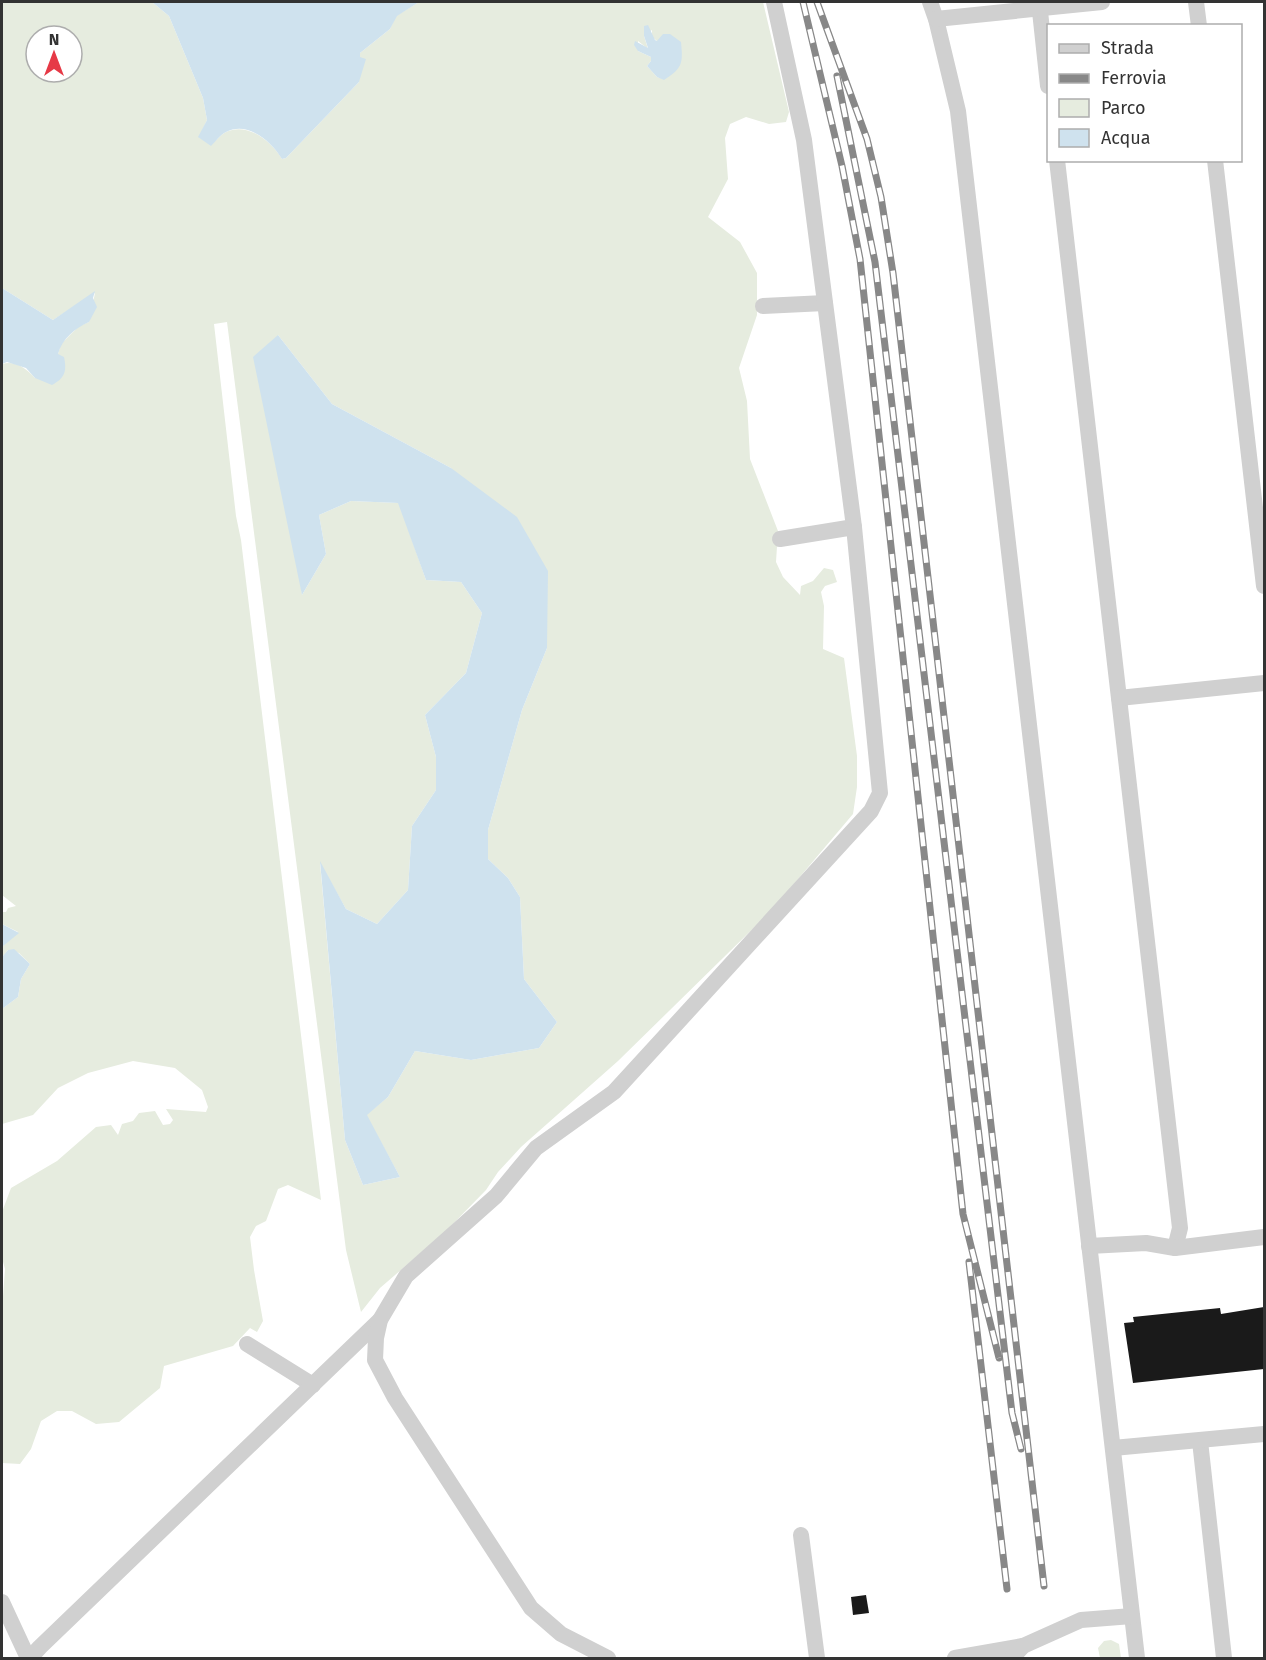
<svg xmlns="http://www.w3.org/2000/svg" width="1266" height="1660" font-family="'Fira Sans',sans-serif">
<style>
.green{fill:#e6ecdf;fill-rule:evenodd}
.water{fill:#cfe2ee}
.building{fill:#1a1a1a}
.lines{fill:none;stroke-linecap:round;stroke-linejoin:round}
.minor{stroke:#d0d0d0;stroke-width:16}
.rail-casing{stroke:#888;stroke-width:7}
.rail{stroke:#fff;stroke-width:4.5;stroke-dasharray:14;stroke-linecap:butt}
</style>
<rect width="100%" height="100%" fill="#fff"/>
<g class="green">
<path d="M2,2H152L169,16L203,98L207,120L199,137L211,145C216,141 220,135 226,132C248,122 271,141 282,159L286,158L359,82L360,53L390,29L396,16L419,2H763L789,112L786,122L769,124L746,117L730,124L725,138L728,179L708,217L740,242L757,273V315L739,368L747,401L750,459L778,531L776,562L783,577L800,595L801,586L813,581L824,568L833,570L837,582L825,586L821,592L824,606L823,649L844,658L857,756V787L853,814L771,911L618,1061L521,1147L498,1172L486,1190L446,1231L380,1288L361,1312L346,1250L227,322L214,324L236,516L241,540L321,1200L288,1185L278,1189L266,1221L256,1226L250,1237L254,1270L263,1321L257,1332L250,1328L233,1346L164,1366L160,1388L119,1422L96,1424L72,1411H57L41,1421L31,1449L20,1464L2,1463V1310L5,1269L2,1258V1212L11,1188L57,1161L96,1127L111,1125L118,1135L122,1124L133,1121L139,1113L155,1111L163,1125L170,1124L173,1120L166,1109L206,1112L208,1107L202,1090L175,1068L133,1061L88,1073L58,1088L33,1115L2,1124V1009L18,997L21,979L30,964L19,953L8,950L2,957V947L18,932L2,924V912H6L8,908L16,906L2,895V364C15,360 26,368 35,378L58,354L61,344L79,326L89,322L95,293L53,320L2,288ZM652,30V37L657,41L664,79L657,77L647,66L651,61V57L638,51V41L648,49L644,36ZM36,36H72V72H36ZM278,335L332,404L451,468L547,648L522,710L488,830V859L508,878L520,897L524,979L557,1022L539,1048L471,1060L415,1051L388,1097L366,1115L400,1177L363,1185L345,1140L320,863L346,909L377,924L408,890L412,826L436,790V757L425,715L466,673L482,613L461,582L426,580L399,503L351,501L319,515L326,554L302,595Z"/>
<path d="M1111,1640L1119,1644L1121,1658H1100L1098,1648L1104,1641Z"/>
</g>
<g class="water">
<path d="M152,2H419L397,16L390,29L360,53V57L366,59L359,82L286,158L282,159C271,141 248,121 226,132C220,135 216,141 211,146L198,137L207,120L203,98L169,16Z"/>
<path d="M648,25L655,40L657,41L663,34H670L681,42C683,63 683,68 664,80L657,77L647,66L651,61V57L638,51L634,45L635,41L648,48L644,36V26Z"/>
<path d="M2,288L53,320L95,291L93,298L97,307L89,322C75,328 62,339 58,354L64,357C67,371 65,378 52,385L35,378L26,368L7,362L2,364Z"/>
<path d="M278,335L332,404L451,468L517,517L548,571L547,648L522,710L488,830V859L508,878L520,897L524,979L557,1022L539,1048L471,1060L415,1051L388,1097L367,1115L400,1177L363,1185L345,1140L320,861L346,909L377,924L408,890L412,826L436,790V757L425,715L466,673L482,613L461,582L426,580L398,503L351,501L319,515L326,554L302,595L253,357Z"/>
<path d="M2,924L19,933L2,947Z"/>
<path d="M14,949L30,964L21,979L18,997L2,1009V957L8,950Z"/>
</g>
<g class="building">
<path d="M1264,1307V1369L1133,1383L1124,1323L1134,1322L1133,1317L1220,1308L1221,1314Z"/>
<path d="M866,1595L869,1613L853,1615L851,1597Z"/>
</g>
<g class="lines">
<g class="minor">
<path d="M930,2L936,19L958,111L1137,1658"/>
<path d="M1039,2L1048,86"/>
<path d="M1196,2L1199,26"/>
<path d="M936,19L1102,2"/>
<path d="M1057,160L1180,1228L1175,1248"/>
<path d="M1215,160L1264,586"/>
<path d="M763,306L825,303"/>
<path d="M780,539L854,527"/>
<path d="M1119,698L1264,683"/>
<path d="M1089,1246L1146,1243L1175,1248L1264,1237"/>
<path d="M247,1344L313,1385"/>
<path d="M1200,1441L1224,1658"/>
<path d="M1113,1448L1264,1434"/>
<path d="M801,1535L817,1658"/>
<path d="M2,1602L28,1658"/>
<path d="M30,1658L40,1647L380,1320"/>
<path d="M608,1658L561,1634L531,1608L395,1398L375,1360L376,1338L380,1320L406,1276L496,1196L536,1148L614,1092L871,811L880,793L854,527L804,140L774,2"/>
<path d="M955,1658L1023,1646"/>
<path d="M1012,1658L1023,1646L1081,1620L1132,1616"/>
</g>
<defs>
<g id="rail">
<path d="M803,2L842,166L860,259L963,1214L999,1358"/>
<path d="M817,2L867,139L881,197L893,273L1044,1586"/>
<path d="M837,76L875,262L1012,1413L1021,1449"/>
<path d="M969,1262L1007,1589"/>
</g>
</defs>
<use href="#rail" class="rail-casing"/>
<use href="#rail" class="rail"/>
</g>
<rect width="1266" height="1660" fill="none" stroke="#333333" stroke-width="6"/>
<rect x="1047" y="24" width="195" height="138" fill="#ffffff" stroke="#adadad" stroke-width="1.5"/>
<rect x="1059" y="44" width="30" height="9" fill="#d0d0d0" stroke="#adadad" stroke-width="1.5"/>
<text x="1101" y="54" font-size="18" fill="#333333">Strada</text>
<rect x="1059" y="74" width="30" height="9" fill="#888888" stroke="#adadad" stroke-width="1.5"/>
<text x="1101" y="84" font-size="18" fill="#333333">Ferrovia</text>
<rect x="1059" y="99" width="30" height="18" fill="#e6ecdf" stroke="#adadad" stroke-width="1.5"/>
<text x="1101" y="114" font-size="18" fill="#333333">Parco</text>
<rect x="1059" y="129" width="30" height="18" fill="#cfe2ee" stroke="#adadad" stroke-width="1.5"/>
<text x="1101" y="144" font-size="18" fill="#333333">Acqua</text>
<g transform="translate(54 54)"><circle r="28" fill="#ffffff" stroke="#adadad" stroke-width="1.5"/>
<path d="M0-4.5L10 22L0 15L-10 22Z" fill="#e63946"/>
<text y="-9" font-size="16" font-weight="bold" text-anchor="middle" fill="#333333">N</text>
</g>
</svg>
